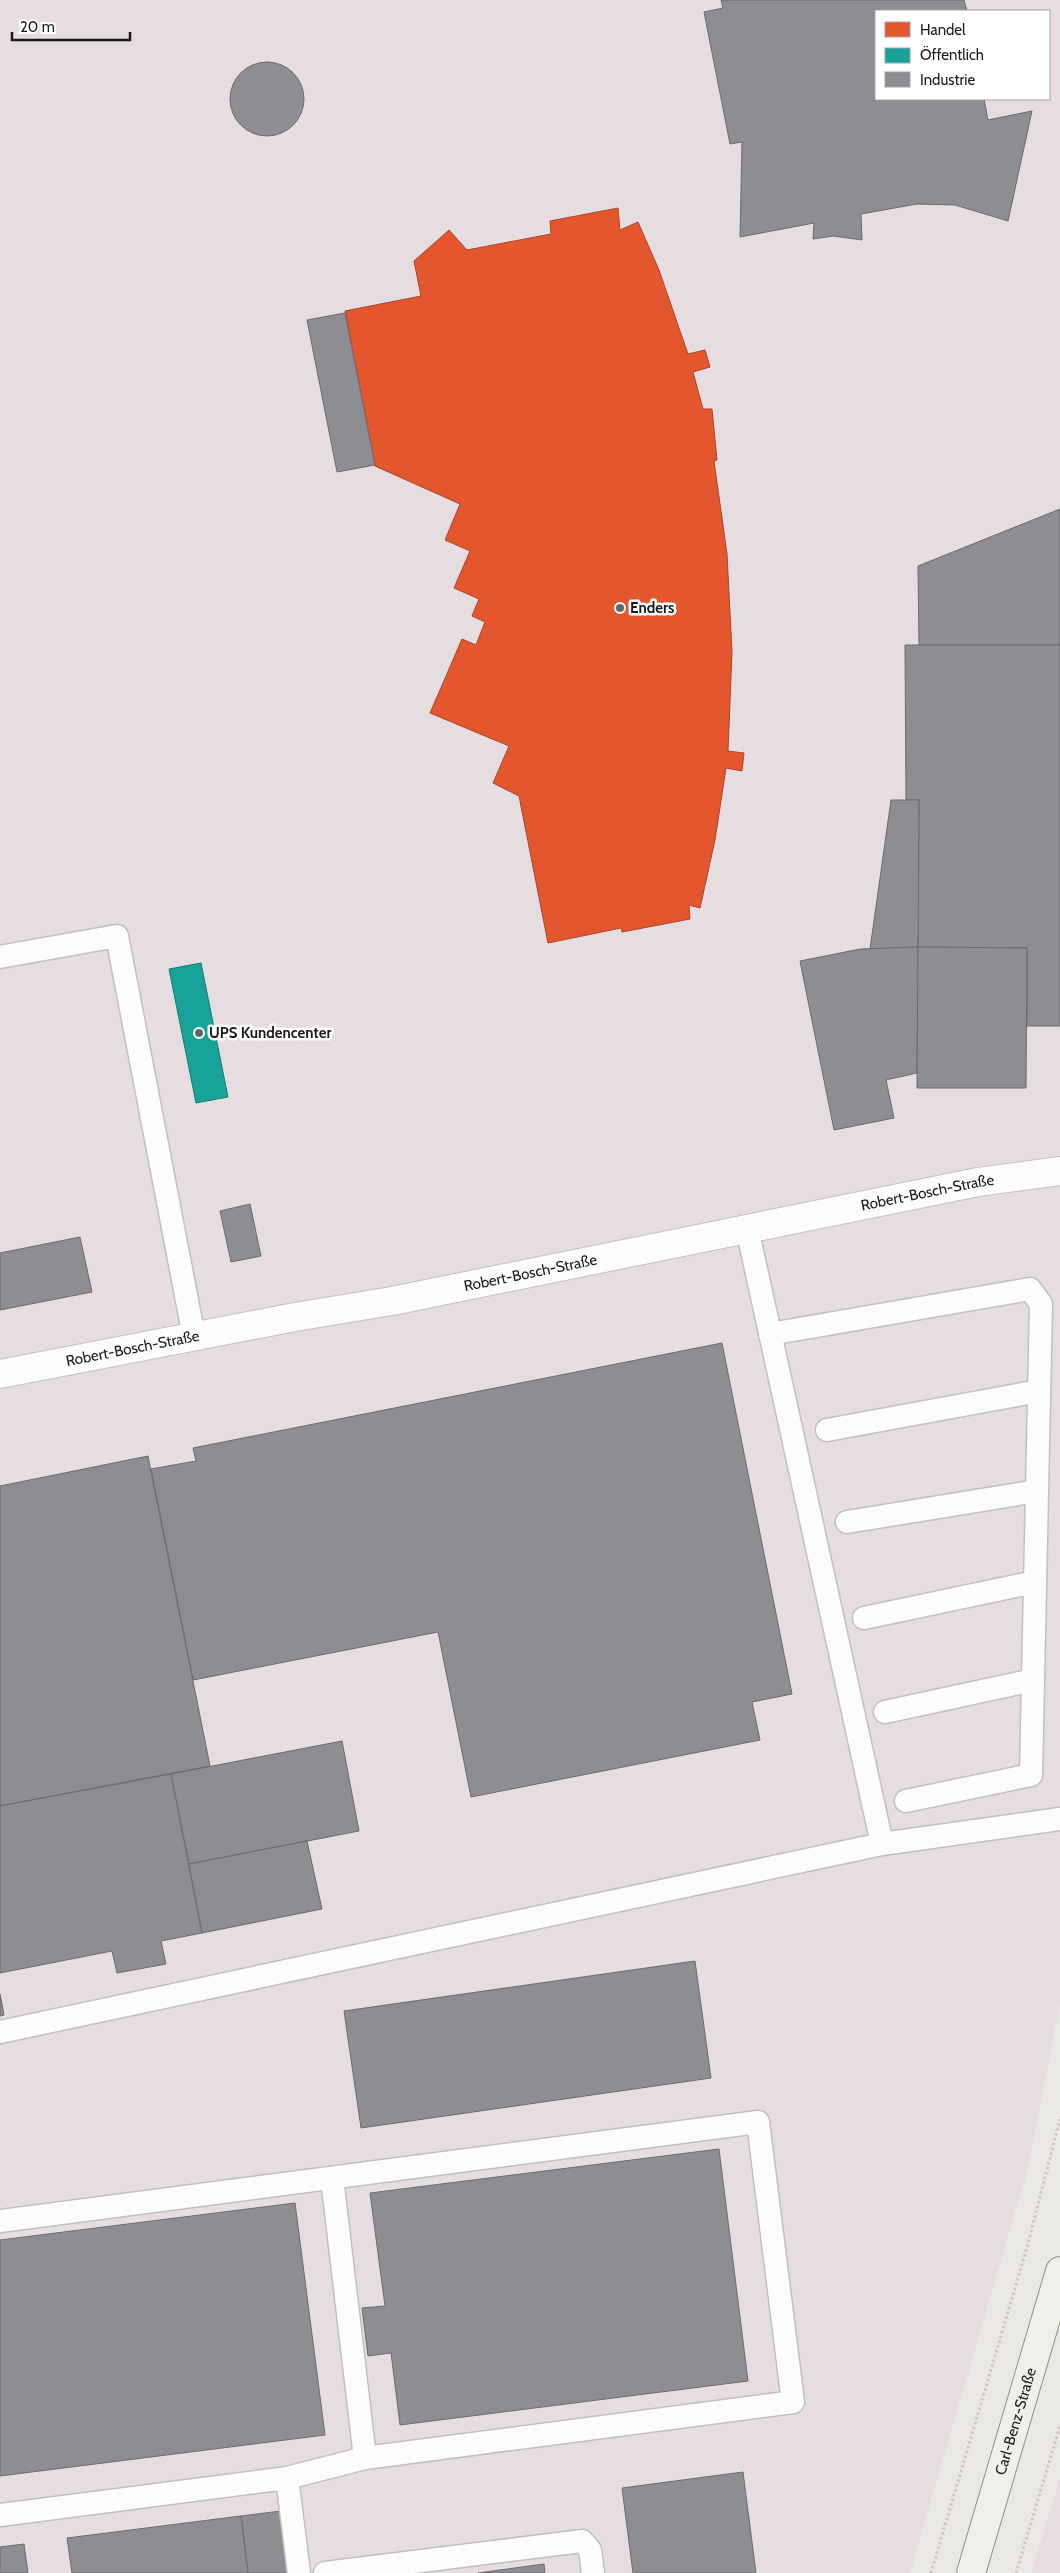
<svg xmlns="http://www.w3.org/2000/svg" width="1060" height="2573" font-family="Cabin,sans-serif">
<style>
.industrial{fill:#e6dde1;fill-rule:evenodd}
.shops{fill:#e4572e;stroke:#a84528}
.public{fill:#17a398;stroke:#187a72}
.industry{fill:#8d8d92;stroke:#6b6b6e}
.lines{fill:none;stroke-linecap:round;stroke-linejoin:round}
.lane-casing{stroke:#c0c0be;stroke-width:25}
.street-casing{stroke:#c0c0be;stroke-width:30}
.secondary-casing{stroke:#8d907f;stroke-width:30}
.path{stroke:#cfc5c2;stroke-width:3;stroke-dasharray:2.5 2.5;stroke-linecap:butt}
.lane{stroke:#fcfcfb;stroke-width:22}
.street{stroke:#fcfcfb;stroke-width:28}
.secondary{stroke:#f0f0ea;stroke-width:28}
.poi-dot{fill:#636361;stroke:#fff;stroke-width:2}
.labels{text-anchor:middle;stroke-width:5;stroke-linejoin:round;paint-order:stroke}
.poi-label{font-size:15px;font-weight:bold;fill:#1b1b1b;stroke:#fff;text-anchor:start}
.street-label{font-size:15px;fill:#1b1b1b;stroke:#fff}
</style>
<rect width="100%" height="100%" fill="#e9e8e4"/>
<g class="industrial">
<path d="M0,0H1060V2004L1029,2165L910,2573H0ZM876,11H1049V99H876Z"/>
<path d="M1060,2478V2573H1031Z"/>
</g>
<path class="shops" d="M618,208L620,230L638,222L659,270L688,354L705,350L710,367L693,372L703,409H712L717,460L714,461L727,554L732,652L728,751L744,753L742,771L726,768L715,840L700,908L689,905L690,919L622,932L621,928L548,943L519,796L493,783L509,746L430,713L462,639L476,645L485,622L472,616L479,599L454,588L470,551L445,540L460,504L375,466L345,311L421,296L414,261L449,230L467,250L551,234L550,221Z"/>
<path class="public" d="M201,963L228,1097L196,1103L169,969Z"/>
<g class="industry">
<path d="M721,0H964L967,11H876V99H984L988,120L1032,111L1008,221L955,205L917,204L861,214L862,240L833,236L813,239L814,223L740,237L742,142L730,144L704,12L723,8Z"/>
<circle cx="267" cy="99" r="37"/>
<path d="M345,313L375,465L337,472L307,320Z"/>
<path d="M1060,509V645H919L918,566Z"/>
<path d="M905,645H1060V1026H1027V948L918,947L919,800H906Z"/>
<path d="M891,800H919L918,947L870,949Z"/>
<path d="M918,947L917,1073L886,1080L894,1118L834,1130L800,961L860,949Z"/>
<path d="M918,947L1027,948L1026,1088H917Z"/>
<path d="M250,1204L261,1256L231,1262L220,1211Z"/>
<path d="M80,1237L92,1292L0,1310V1253Z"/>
<path d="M722,1343L792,1694L752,1702L760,1740L471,1797L438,1632L193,1680L151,1469L196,1461L193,1448Z"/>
<path d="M148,1456L210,1766L0,1806V1486Z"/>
<path d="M342,1741L359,1831L189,1864L171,1774Z"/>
<path d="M171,1774L202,1933L161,1941L166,1964L117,1973L112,1951L0,1973V1806Z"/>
<path d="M307,1841L322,1909L202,1933L189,1864Z"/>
<path d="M695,1961L711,2078L361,2128L344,2011Z"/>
<path d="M0,1994L4,2015L0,2016Z"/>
<path d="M719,2149L748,2381L400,2425L391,2353L368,2356L362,2308L385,2306L370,2193Z"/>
<path d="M295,2203L325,2435L0,2476V2240Z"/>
<path d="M743,2472L756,2573H633L622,2488Z"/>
<path d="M281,2511L289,2573H248L241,2516Z"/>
<path d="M241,2516L248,2573H72L67,2538Z"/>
<path d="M24,2544L28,2573H0V2547Z"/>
<path d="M544,2564L545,2573H478Z"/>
</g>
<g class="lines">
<defs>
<g id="lane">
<path d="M0,957L117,936L194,1337"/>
<path d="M770,1334L1030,1289L1041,1304L1031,1775L906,1801"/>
<path d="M827,1430L1039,1391"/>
<path d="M847,1522L1037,1491"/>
<path d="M864,1618L1035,1582"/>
<path d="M885,1712L1033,1680"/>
<path d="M882,1844L1060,1819"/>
<path d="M0,2032L882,1844L747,1228"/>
<path d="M0,2221L758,2122L793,2402L365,2458L332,2178"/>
<path d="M287,2478L365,2458"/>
<path d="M0,2515L287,2478L299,2573"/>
<path d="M325,2573L582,2541L590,2550L593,2573"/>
</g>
<g id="street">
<path id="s1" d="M0,1374L295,1317L392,1301L978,1182L1060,1171"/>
</g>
<g id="secondary">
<path id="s2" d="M971,2573L1060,2271"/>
</g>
</defs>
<use href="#lane" class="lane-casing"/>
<use href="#street" class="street-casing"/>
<use href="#secondary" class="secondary-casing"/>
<g class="path">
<path d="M931,2573L1026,2251L1060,2119"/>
<path d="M1016,2573L1060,2426"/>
</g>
<use href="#lane" class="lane"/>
<use href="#street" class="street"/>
<use href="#secondary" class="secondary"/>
</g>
<g class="poi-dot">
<circle cx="620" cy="608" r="5"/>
<circle cx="199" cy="1033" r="5"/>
</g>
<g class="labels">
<g class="poi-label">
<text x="630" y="613">Enders</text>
<text x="209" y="1038">UPS Kundencenter</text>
</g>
<g class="street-label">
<text dy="5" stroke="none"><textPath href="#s1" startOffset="945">Robert-Bosch-Straße</textPath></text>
<text dy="5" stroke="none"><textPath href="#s1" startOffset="540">Robert-Bosch-Straße</textPath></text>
<text dy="5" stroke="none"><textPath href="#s1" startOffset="135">Robert-Bosch-Straße</textPath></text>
<text dy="5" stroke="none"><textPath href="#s2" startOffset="158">Carl-Benz-Straße</textPath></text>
</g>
</g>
<rect x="875" y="10" width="175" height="90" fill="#ffffff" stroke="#a4a4a4"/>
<rect x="885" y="22" width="25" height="15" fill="#e4572e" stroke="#a4a4a4"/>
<text x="920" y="35" font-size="15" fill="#1b1b1b">Handel</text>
<rect x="885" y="48" width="25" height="15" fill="#17a398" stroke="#a4a4a4"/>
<text x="920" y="60" font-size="15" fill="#1b1b1b">Öffentlich</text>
<rect x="885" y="72" width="25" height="15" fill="#8d8d92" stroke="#a4a4a4"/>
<text x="920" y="85" font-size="15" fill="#1b1b1b">Industrie</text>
<path d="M12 32v8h118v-8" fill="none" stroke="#1b1b1b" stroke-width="2.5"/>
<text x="20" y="32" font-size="15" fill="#1b1b1b" stroke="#ffffff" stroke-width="4" paint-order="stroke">20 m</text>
</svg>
